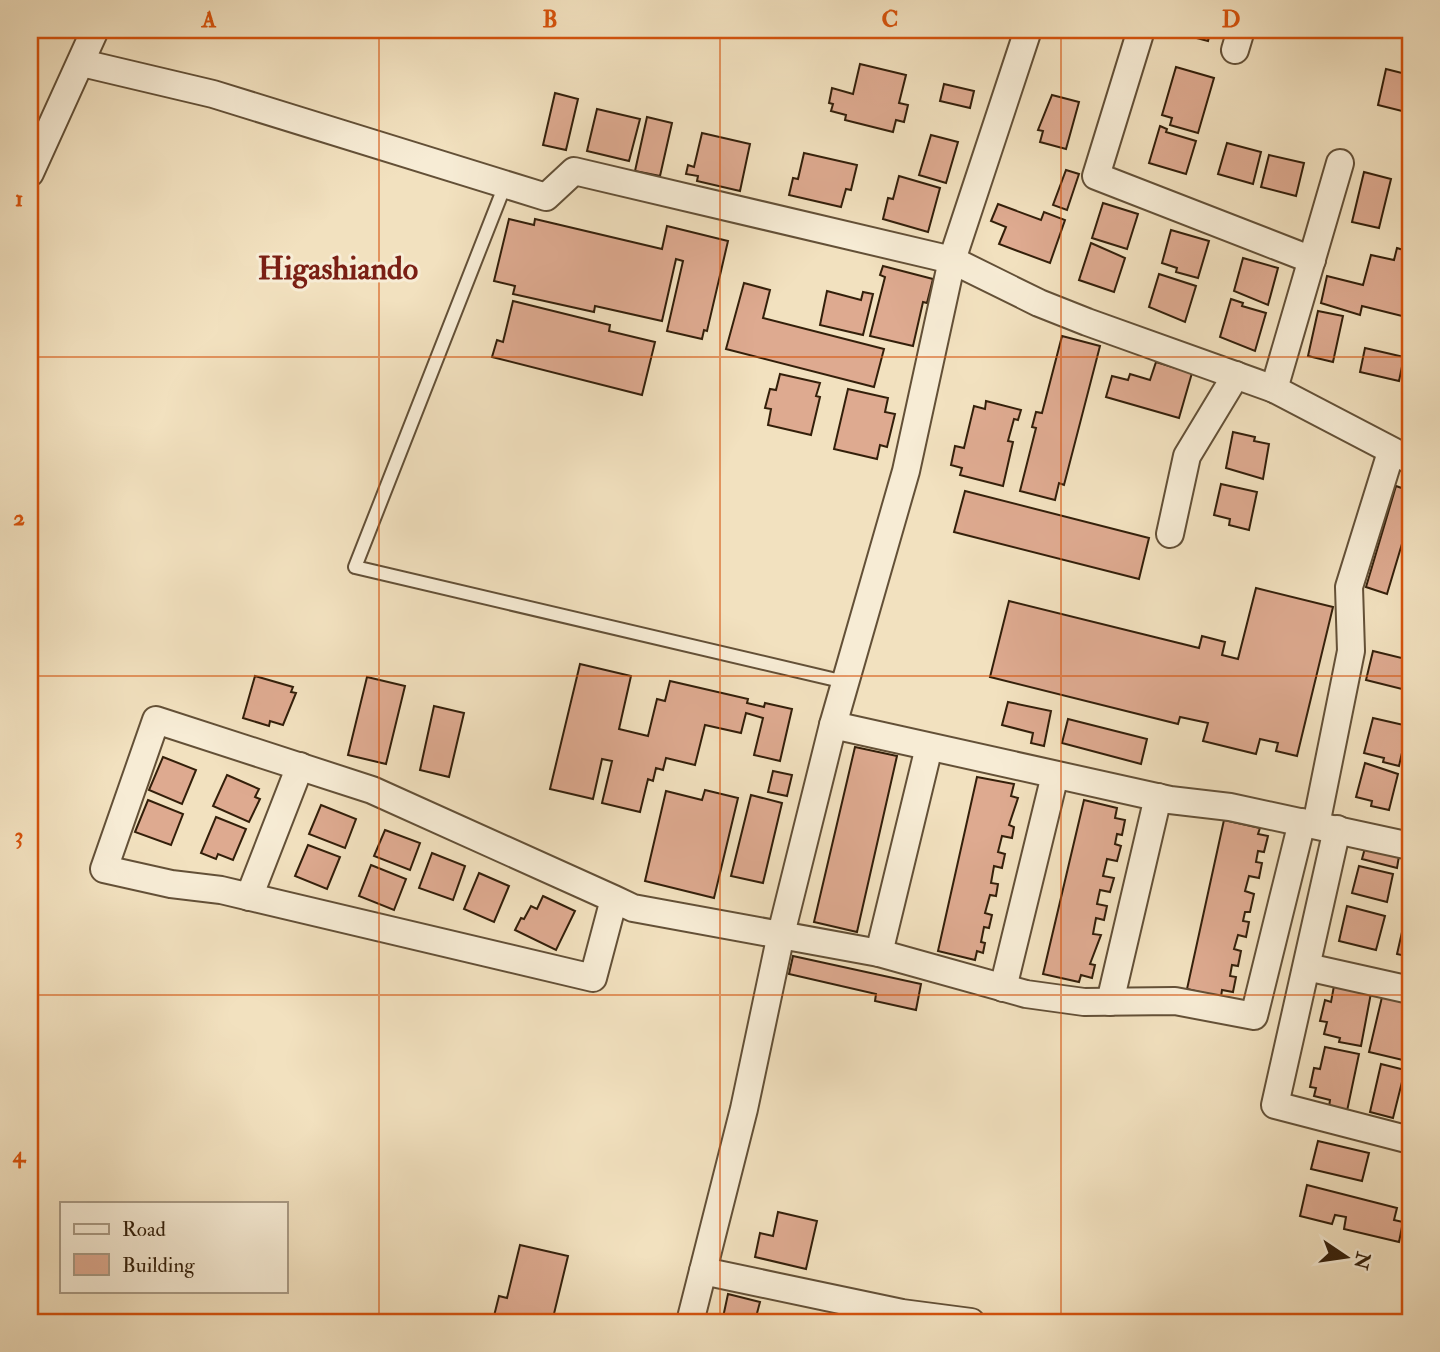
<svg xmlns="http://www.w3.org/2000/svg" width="1440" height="1352" font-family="'IM FELL Double Pica',serif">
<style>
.building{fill:#deaa90;stroke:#331f0a;stroke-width:2}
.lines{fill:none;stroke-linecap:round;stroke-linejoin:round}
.lane-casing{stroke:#635037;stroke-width:16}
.street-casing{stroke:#635037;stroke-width:30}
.lane{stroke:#f7ecd5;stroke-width:12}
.street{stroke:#f7ecd5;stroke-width:26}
.grid{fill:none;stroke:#d6530c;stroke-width:2;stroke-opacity:0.55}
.labels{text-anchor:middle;stroke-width:6;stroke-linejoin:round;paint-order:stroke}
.neighbourhood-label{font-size:32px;font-weight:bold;fill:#7a1f14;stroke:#f7ecd5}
.neatline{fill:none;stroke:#d6530c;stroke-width:2.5}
.grid-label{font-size:23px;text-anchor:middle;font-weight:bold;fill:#d6530c}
</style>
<rect width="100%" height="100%" fill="#f2e1bf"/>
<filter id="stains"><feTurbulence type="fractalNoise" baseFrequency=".00286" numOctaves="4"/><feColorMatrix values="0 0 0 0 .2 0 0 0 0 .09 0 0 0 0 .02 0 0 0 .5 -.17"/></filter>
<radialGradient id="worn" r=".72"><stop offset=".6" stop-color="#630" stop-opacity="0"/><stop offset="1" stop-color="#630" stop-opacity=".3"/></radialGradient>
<g class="building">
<path d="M1166,30H1221L1220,33L1211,30L1208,41Z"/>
<path d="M860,64L906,75L899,103L908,105L904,122L896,120L893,132L845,120L846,115L831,111L833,104L829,103L832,88L853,94Z"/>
<path d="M1176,67L1214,78L1198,133L1170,125L1172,118L1162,115Z"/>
<path d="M1386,69L1410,75V113L1378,105Z"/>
<path d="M944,84L974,91L970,108L940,101Z"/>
<path d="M555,93L578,99L566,150L543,145Z"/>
<path d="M1052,95L1079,102L1066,149L1040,142L1043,131L1038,130Z"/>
<path d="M597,109L640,119L629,161L587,151Z"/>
<path d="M647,117L672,123L660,176L635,171Z"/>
<path d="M1160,126L1167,129L1166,132L1196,141L1186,174L1149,163Z"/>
<path d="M702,133L750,144L740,191L697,181L698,176L686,174L688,165L694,167Z"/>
<path d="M931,135L958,142L946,183L919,175Z"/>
<path d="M1227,143L1261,152L1253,184L1218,174Z"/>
<path d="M804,153L857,165L851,190L846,189L841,207L789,195L793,178L798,179Z"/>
<path d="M1269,155L1304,163L1296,196L1261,187Z"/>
<path d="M1066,170L1079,174L1067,210L1053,205Z"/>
<path d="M1364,172L1391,179L1379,228L1352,222Z"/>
<path d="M899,176L940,188L928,232L883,219L888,198L893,199Z"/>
<path d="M1103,203L1138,214L1127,249L1092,238Z"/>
<path d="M998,204L1041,220L1044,212L1065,220L1050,263L999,244L1006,227L991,221Z"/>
<path d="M509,219L534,225L535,219L662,249L667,226L728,241L707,331L704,330L702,339L667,331L683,261L676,259L662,321L595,306L594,312L513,294L515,286L494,281Z"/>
<path d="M1171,230L1209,241L1198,278L1176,272L1177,268L1162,263Z"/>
<path d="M1091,243L1125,258L1114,292L1079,280Z"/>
<path d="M1397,248L1410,252V318L1362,306L1360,315L1321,303L1327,276L1363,285L1371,255L1394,260Z"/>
<path d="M1243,258L1278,268L1268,305L1234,291Z"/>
<path d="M883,266L933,279L927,303L923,302L913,346L870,336L885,277L880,275Z"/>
<path d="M1159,274L1196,286L1185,322L1149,307Z"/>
<path d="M744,283L770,290L763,318L884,349L874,387L726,349Z"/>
<path d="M827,291L861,300L863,292L873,294L863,335L820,325Z"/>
<path d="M1231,299L1243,303L1242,306L1266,313L1255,351L1220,337Z"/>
<path d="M513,301L610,325L609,331L655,342L642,395L492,357L497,340L503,342Z"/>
<path d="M1318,311L1343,316L1333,362L1308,356Z"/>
<path d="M1062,336L1100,346L1064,485L1059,483L1055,500L1020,491L1036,428L1032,427L1036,412L1042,413Z"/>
<path d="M1365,348L1404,357L1399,381L1360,372Z"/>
<path d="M1156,362L1192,373L1179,418L1106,397L1112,376L1128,380L1130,374L1150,380Z"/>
<path d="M780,374L820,383L816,396L820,397L811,435L768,425L771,409L765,408L770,389L776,390Z"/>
<path d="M848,389L888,398L885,412L895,414L887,447L880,445L877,459L834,449Z"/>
<path d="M986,401L1021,410L1018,420L1014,419L1008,441L1013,442L1003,486L960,475L962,468L951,465L955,446L964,448L974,406L985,409Z"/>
<path d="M1233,432L1255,437L1254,441L1269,444L1263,479L1226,468Z"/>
<path d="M1221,484L1257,492L1249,530L1229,525L1230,519L1214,515Z"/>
<path d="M1396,486L1410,491V517L1387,594L1366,587Z"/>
<path d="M965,491L1149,538L1139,579L954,532Z"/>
<path d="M1256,588L1333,607L1297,756L1276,751L1278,743L1260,739L1256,754L1203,741L1208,723L1180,717L1178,724L990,677L1009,601L1199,648L1202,636L1225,642L1222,655L1238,659Z"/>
<path d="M1373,651L1410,660V691L1366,680Z"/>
<path d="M580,664L631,676L619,729L648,736L657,699L665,701L670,681L748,699L747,703L764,707L765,703L792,709L780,761L754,755L763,718L746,713L741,733L705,725L695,765L666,758L663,770L656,768L653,781L648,779L640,812L602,803L612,761L602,759L593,799L550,789Z"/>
<path d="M255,676L293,687L291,692L296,693L283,725L270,721L269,726L243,718Z"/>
<path d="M367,677L405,686L386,764L348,755Z"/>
<path d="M1008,702L1051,711L1044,746L1031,743L1033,733L1002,725Z"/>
<path d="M434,706L464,713L449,777L420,770Z"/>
<path d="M1373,718L1408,726L1399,766L1383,762L1384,758L1364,753Z"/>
<path d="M1068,719L1147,739L1141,764L1062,743Z"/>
<path d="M855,747L897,756L857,932L814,922Z"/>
<path d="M163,757L196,770L182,804L149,790Z"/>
<path d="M1365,763L1398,774L1389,810L1371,806L1372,801L1356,797Z"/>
<path d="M773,771L792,775L787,796L768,792Z"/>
<path d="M227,775L259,789L255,797L260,799L249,822L213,806Z"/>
<path d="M977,777L1014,784L1011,796L1018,798L1009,825L1014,827L1012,838L1002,836L998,852L1005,854L1002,868L994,866L991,883L998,884L996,896L990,895L985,913L992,915L989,928L984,927L981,942L985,943L983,953L977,951L975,960L938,951Z"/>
<path d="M705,790L738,798L714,898L645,881L666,791L702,800Z"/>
<path d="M751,795L782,803L763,883L731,876Z"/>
<path d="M148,800L183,814L171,845L135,832Z"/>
<path d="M1084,800L1117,808L1115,818L1125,820L1122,835L1117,834L1115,844L1121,846L1117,861L1107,859L1103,876L1114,878L1110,892L1100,890L1097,904L1107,906L1104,920L1096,918L1093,934L1101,935L1090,964L1095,965L1092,978L1081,975L1079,982L1043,974Z"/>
<path d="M321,805L356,819L345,848L309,834Z"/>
<path d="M216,817L246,829L233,860L218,854L216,859L201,853Z"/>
<path d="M1224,820L1260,828L1258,834L1268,836L1264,852L1258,851L1256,862L1262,863L1259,878L1249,876L1245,891L1254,894L1250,912H1245L1243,921L1249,922L1246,937L1238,935L1234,949L1241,951L1238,966L1232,965L1230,976L1236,977L1233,992L1222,990L1221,997L1187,989Z"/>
<path d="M385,830L420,843L410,870L374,856Z"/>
<path d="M308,845L340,857L327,889L295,876Z"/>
<path d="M1365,848L1399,856L1397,868L1362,859Z"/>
<path d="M432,853L465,866L453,900L419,888Z"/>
<path d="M371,865L406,879L394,910L359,896Z"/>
<path d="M1359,866L1393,874L1387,902L1352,893Z"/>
<path d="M479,873L509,886L494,922L464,909Z"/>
<path d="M543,896L575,911L556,950L515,930L521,918L524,919L531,906L537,909Z"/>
<path d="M1347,906L1385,916L1376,950L1339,941Z"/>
<path d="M1405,919L1410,920V957L1397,954Z"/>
<path d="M793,956L921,984L916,1010L875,1001L876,994L789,974Z"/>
<path d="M1334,986L1371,993L1361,1046L1339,1042L1340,1038L1324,1034L1327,1022L1320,1021L1325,1000L1331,1002Z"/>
<path d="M1382,997L1410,1004L1407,1061L1369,1052Z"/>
<path d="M1325,1047L1359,1054L1347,1111L1329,1107L1330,1100L1314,1096L1316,1088L1310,1087L1314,1068L1320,1069Z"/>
<path d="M1381,1064L1405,1070L1393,1118L1370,1112Z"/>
<path d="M1318,1141L1369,1153L1362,1181L1311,1169Z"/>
<path d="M1307,1185L1397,1208L1394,1220L1403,1222L1399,1242L1344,1229L1346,1217L1335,1215L1332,1224L1300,1216Z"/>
<path d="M778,1212L817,1221L806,1269L755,1257L760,1233L773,1236Z"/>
<path d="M520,1245L568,1256L552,1322H509V1320L494,1316L499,1296L507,1298Z"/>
<path d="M728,1294L760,1302L756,1317L763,1319L762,1322H722Z"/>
</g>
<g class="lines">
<defs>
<path id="lane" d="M505,185L355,567L845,682"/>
<g id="street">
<path d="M1141,30L1096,176L1312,260"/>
<path d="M1235,50L1241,30"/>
<path d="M82,63L213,94L546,197L574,171L952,260L1039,303L1087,322L1274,389L1410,460"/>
<path d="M30,173L95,30"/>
<path d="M1274,389L1340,163"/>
<path d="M1170,534L1187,456L1236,375"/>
<path d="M833,725L1170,800L1230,807L1410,846"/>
<path d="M1316,825L1351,651L1349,587L1391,452"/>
<path d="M1337,829L1275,1105L1410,1140"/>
<path d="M249,897L300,766"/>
<path d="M614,899L593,978L221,890L171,884L104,869L156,720L372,790L614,899L633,908L879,953L1026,994L1084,1002L1175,1001L1254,1016L1302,822"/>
<path d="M879,953L929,747"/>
<path d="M1307,967L1410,990"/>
<path d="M1003,988L1055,775"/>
<path d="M1110,1002L1158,797"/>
<path d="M703,1271L902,1313L971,1322"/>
<path d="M690,1322L744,1109L781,934L833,725L906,471L952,260L1028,30"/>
</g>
</defs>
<use href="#lane" class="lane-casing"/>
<use href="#street" class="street-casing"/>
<use href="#lane" class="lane"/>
<use href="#street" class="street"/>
</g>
<path class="grid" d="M379,30V1322M720,30V1322M1061,30V1322M30,357H1410M30,676H1410M30,995H1410"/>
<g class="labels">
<g class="neighbourhood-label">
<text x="338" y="279">Higashiando</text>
</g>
</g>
<rect width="1440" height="1352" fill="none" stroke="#f2e1bf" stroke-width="77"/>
<rect x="60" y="1202" width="228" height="91" fill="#f7ecd5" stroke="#a99a84" stroke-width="2"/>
<rect x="74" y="1224" width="35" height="10" fill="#f7ecd5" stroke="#a99a84" stroke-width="2"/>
<text x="122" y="1236" font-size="21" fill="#331f0a">Road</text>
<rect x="74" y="1254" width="35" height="21" fill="#deaa90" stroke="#a99a84" stroke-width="2"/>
<text x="122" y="1272" font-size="21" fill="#331f0a">Building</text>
<g transform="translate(1346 1257) rotate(103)" stroke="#f7ecd5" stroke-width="5" paint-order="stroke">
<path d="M0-5L12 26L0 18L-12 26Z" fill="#331f0a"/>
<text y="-10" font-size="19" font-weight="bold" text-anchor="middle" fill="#331f0a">N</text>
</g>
<rect x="38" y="38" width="1364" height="1276" class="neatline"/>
<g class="grid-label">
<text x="209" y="27">A</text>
<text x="550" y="27">B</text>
<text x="890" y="27">C</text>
<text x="1231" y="27">D</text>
<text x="19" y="206">1</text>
<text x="19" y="525">2</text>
<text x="19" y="843">3</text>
<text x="19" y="1162">4</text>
</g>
<rect width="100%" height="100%" filter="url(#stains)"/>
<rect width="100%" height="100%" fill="url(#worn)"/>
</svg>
